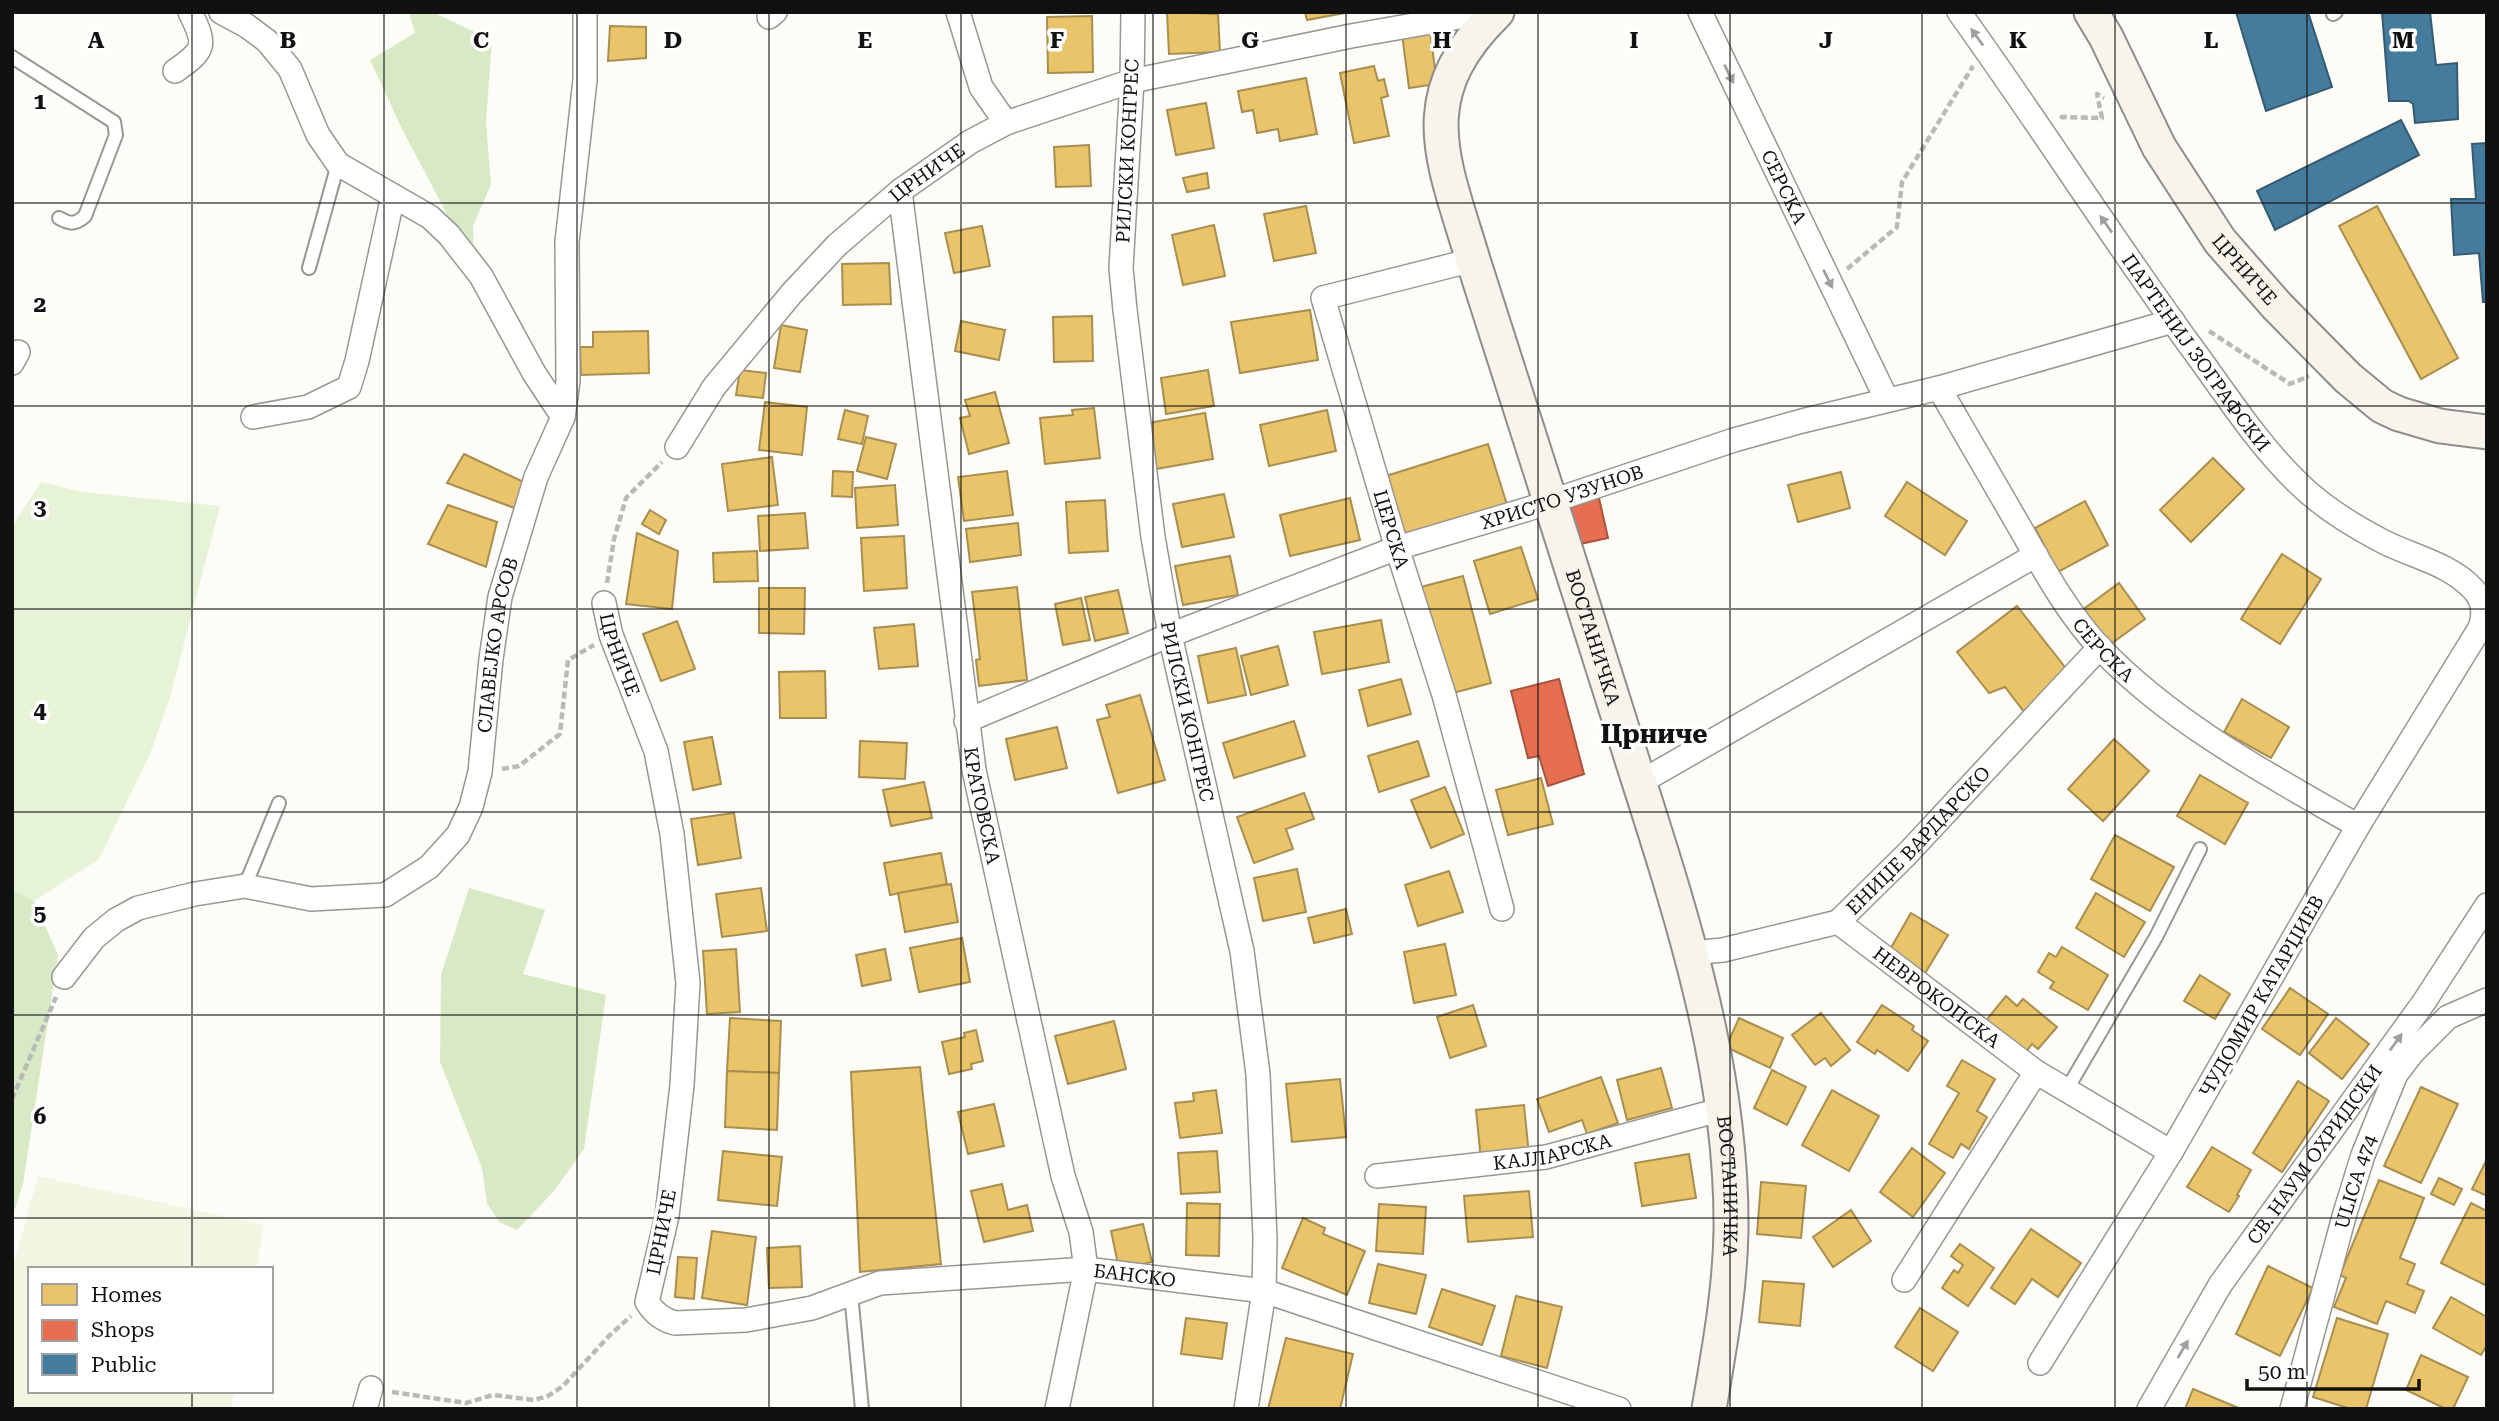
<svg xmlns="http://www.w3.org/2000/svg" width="2499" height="1421" font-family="'Roboto Serif',serif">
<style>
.green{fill:#e7f3d7}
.forest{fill:#d8eac5}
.pitch{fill:#f0f6e1}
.homes{fill:#e9c46a;stroke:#a88e4f;stroke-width:2}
.shops{fill:#e76f51;stroke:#a7533e;stroke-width:2}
.public{fill:#457b9d;stroke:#355b73;stroke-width:2}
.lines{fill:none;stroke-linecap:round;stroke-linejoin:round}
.lane-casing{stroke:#979795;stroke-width:16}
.street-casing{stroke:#979795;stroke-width:26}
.secondary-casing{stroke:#8e8d8b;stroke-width:37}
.path{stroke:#b9b9b8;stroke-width:4.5;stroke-dasharray:7 3.5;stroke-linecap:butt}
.lane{stroke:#fffffe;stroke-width:12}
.street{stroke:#fffffe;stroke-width:23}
.secondary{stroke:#f6f4eb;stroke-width:33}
.oneway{fill:#a0a09f}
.grid{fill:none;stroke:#111;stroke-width:2;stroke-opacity:0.55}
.labels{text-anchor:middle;stroke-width:7;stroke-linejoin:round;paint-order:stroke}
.street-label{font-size:19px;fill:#111;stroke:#fff}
.district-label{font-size:26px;font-weight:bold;fill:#111;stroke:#fff}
.grid-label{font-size:23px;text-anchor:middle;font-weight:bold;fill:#111;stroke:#fff;stroke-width:7;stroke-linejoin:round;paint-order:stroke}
</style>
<rect width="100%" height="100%" fill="#fdfcf7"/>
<path class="green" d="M41,482L83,492L220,506L170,697L150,754L99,859L34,901L12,889V527Z"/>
<g class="forest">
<path d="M409,12H432L492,40L486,122L491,185L473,226L474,265L403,131L370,60L415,33Z"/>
<path d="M469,888L545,910L523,974L606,995L584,1149L554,1191L517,1230L499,1222L487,1203L482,1168L440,1062L441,975Z"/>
<path d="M12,889L34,901L58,955L23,1184L12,1218Z"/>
</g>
<path class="pitch" d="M38,1176L264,1225L256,1269H30V1391H235L231,1409H12V1271Z"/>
<g class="homes">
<path d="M1167,12L1218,14L1220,52L1169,54Z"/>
<path d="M1305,12H1350L1307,20Z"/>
<path d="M1092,16L1093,72L1048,73L1047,17Z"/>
<path d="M610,26L646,27V58L608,61Z"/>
<path d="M1430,31L1437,84L1409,88L1402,34Z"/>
<path d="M1374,66L1378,81L1384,79L1388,96L1381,98L1389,136L1354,143L1340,73Z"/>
<path d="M1306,78L1317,134L1280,141L1278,129L1257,133L1253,110L1242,112L1238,91Z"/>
<path d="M1206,103L1214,148L1176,155L1167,110Z"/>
<path d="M1089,145L1091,186L1056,187L1054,147Z"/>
<path d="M1207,173L1209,188L1187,192L1183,178Z"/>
<path d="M1306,206L1316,253L1274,261L1264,214Z"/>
<path d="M2377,206L2458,358L2421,379L2339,226Z"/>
<path d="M1214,225L1225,276L1183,285L1172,235Z"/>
<path d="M982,226L990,266L954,273L945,233Z"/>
<path d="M889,263L891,304L843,305L842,264Z"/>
<path d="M1310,310L1318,360L1240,373L1231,322Z"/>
<path d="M1092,316L1093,361L1054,362L1053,317Z"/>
<path d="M961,321L1005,330L999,360L955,351Z"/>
<path d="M781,325L807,330L800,372L774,368Z"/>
<path d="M648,331L649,373L581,375L580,347H593V332Z"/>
<path d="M740,370L766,373L763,398L736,395Z"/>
<path d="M1208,370L1214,406L1166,414L1161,378Z"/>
<path d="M995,392L1009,443L969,454L960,418L970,416L965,400Z"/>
<path d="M765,402L807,407L802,455L759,450Z"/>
<path d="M1094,408L1100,458L1045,464L1040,418L1073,415L1072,410Z"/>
<path d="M845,410L868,416L862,444L838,439Z"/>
<path d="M1327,410L1336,451L1269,466L1260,425Z"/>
<path d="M1205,413L1213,459L1156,469L1148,423Z"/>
<path d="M866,437L896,444L887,479L857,471Z"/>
<path d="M1488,444L1508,508L1404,535L1386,476Z"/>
<path d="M464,454L528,484L517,509L447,483Z"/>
<path d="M772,457L778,505L728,511L722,464Z"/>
<path d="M2213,458L2244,489L2191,542L2160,510Z"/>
<path d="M833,471L853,472L852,497L832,496Z"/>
<path d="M1007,471L1013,515L964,521L958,477Z"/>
<path d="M1841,472L1850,508L1798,522L1788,485Z"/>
<path d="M1907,482L1967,521L1945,555L1885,516Z"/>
<path d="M895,485L898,525L857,528L855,488Z"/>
<path d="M1224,494L1234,537L1182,547L1173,504Z"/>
<path d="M1350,498L1360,540L1290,556L1280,515Z"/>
<path d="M1105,500L1108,551L1069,553L1066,502Z"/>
<path d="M2085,501L2108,545L2058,572L2035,528Z"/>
<path d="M448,505L497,522L486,567L428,544Z"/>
<path d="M650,510L666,520L659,534L642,524Z"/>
<path d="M805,513L808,548L760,551L758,516Z"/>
<path d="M1018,523L1021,555L970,562L966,529Z"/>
<path d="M637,533L678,551L672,609L626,604Z"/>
<path d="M904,536L907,588L864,591L861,538Z"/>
<path d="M1521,547L1538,599L1490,614L1474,561Z"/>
<path d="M757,551L758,581L714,582L713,553Z"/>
<path d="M2282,554L2321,579L2280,644L2241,619Z"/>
<path d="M1230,556L1238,595L1183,605L1175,566Z"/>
<path d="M1463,576L1491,683L1445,695L1417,588Z"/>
<path d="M2119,583L2145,619L2108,646L2081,611Z"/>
<path d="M1017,587L1027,680L979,686L976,660L980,659L972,592Z"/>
<path d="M759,588H805L804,634L759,633Z"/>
<path d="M1118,590L1128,633L1095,641L1085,597Z"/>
<path d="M1081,598L1090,640L1063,645L1055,604Z"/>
<path d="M2017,606L2072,676L2025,713L2005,687L1989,693L1957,652Z"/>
<path d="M1381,620L1389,662L1322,674L1314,632Z"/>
<path d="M677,621L695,669L661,681L643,634Z"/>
<path d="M914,624L918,666L879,669L874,628Z"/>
<path d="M1278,646L1288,685L1251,695L1241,656Z"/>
<path d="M1236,648L1246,695L1208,703L1198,656Z"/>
<path d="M825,671L826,718H780L779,672Z"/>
<path d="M1401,679L1411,714L1368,726L1359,690Z"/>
<path d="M1140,695L1165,780L1118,793L1097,720L1110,717L1106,705Z"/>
<path d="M2242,699L2289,727L2271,758L2224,732Z"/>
<path d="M1294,721L1305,756L1234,778L1223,743Z"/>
<path d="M1057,727L1067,768L1015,780L1006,739Z"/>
<path d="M712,737L721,784L693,790L684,742Z"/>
<path d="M2114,739L2149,771L2103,821L2068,789Z"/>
<path d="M860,741L907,743L905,779L859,777Z"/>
<path d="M1418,741L1429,776L1379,792L1368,756Z"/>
<path d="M2200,775L2248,803L2225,844L2177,816Z"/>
<path d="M1541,778L1553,824L1508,835L1496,790Z"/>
<path d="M924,782L932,818L891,826L883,790Z"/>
<path d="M1445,787L1464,834L1431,848L1411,800Z"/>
<path d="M1304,793L1314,819L1286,829L1293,849L1254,863L1237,817Z"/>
<path d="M734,813L741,858L698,865L691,819Z"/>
<path d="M2115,835L2174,867L2150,911L2091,879Z"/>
<path d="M941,853L947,884L890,895L884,863Z"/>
<path d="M1297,869L1306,912L1263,921L1254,878Z"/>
<path d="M1449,871L1463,912L1418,926L1405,885Z"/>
<path d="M951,884L958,922L905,932L898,893Z"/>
<path d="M761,888L767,931L722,937L716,894Z"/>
<path d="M2096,893L2145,922L2124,957L2076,928Z"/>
<path d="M1346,909L1352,934L1314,943L1308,918Z"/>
<path d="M1911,913L1948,935L1924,975L1888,953Z"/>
<path d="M962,938L970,982L919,992L910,948Z"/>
<path d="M1445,944L1456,995L1414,1003L1404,952Z"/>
<path d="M2062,947L2108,975L2088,1010L2050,988L2054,982L2038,972L2049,953L2056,957Z"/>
<path d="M736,949L740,1012L707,1014L703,951Z"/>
<path d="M885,949L891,980L862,986L856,955Z"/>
<path d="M2200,975L2230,994L2215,1019L2184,1001Z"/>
<path d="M2290,988L2328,1014L2300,1055L2262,1029Z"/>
<path d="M2006,996L2017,1006L2023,999L2057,1027L2038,1049L2032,1044L2023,1056L1984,1023Z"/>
<path d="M1473,1005L1486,1046L1450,1058L1437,1017Z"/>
<path d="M1882,1005L1914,1026L1912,1030L1928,1041L1908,1071L1877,1050L1875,1054L1857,1042Z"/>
<path d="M1821,1013L1850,1050L1831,1066L1825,1058L1815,1065L1792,1035Z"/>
<path d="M730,1018L781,1021L779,1073L727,1071Z"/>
<path d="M1739,1018L1783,1038L1770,1068L1726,1047Z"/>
<path d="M2336,1018L2369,1044L2342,1079L2309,1053Z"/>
<path d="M1114,1021L1126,1069L1068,1084L1055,1036Z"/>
<path d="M976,1030L983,1061L971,1064L972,1069L949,1074L942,1042L965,1037L964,1033Z"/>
<path d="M1962,1060L1995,1079L1977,1111L1987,1117L1969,1149L1961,1144L1953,1158L1929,1144L1959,1093L1947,1086Z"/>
<path d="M920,1067L941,1264L860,1272L851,1072Z"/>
<path d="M1661,1068L1672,1108L1627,1120L1617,1080Z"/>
<path d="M1772,1070L1806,1087L1787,1125L1754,1108Z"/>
<path d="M727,1071L779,1073L777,1130L725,1127Z"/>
<path d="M1601,1077L1618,1123L1587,1134L1582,1120L1549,1132L1537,1099Z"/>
<path d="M1340,1079L1346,1137L1292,1142L1286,1084Z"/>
<path d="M2298,1081L2329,1101L2282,1172L2253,1153Z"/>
<path d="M2421,1087L2458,1104L2421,1183L2384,1166Z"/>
<path d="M1216,1090L1222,1133L1180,1138L1175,1103L1194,1101L1193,1093Z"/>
<path d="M1832,1090L1879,1116L1849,1171L1802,1145Z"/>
<path d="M994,1104L1004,1146L968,1154L958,1112Z"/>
<path d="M1524,1105L1529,1155L1481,1160L1476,1110Z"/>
<path d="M2212,1147L2251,1170L2237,1195L2239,1196L2229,1212L2187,1187Z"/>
<path d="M1912,1148L1945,1173L1913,1217L1880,1192Z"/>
<path d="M723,1151L782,1157L777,1206L718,1200Z"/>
<path d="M1217,1151L1220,1192L1181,1194L1178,1153Z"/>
<path d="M1689,1154L1696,1198L1642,1206L1635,1163Z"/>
<path d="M2487,1159V1196L2472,1189Z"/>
<path d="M2439,1178L2462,1189L2454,1205L2431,1194Z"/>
<path d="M2379,1180L2424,1198L2400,1258L2415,1264L2407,1284L2424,1291L2415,1313L2386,1301L2377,1324L2334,1307L2346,1278L2340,1275Z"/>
<path d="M1761,1182L1806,1186L1801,1238L1757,1234Z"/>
<path d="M1002,1184L1008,1210L1027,1205L1033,1231L984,1242L971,1191Z"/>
<path d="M1529,1191L1533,1237L1468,1242L1464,1196Z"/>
<path d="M1187,1203L1220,1204L1219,1256L1186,1255Z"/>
<path d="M2471,1203L2487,1211V1286L2441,1263Z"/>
<path d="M1379,1204L1426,1207L1423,1254L1376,1251Z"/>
<path d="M1851,1210L1871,1241L1833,1267L1813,1237Z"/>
<path d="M1303,1218L1325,1228L1323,1234L1365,1251L1347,1295L1282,1268Z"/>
<path d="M1143,1224L1152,1262L1119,1269L1111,1231Z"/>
<path d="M2031,1229L2081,1263L2058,1297L2032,1279L2015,1304L1991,1288Z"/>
<path d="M712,1231L756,1237L747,1305L702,1298Z"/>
<path d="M1960,1244L1994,1268L1968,1306L1942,1288L1954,1270L1958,1273L1963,1265L1951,1256Z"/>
<path d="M800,1246L802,1287L769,1288L767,1248Z"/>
<path d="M678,1257L697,1258L694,1299L675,1297Z"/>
<path d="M1378,1264L1426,1275L1416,1314L1369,1303Z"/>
<path d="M2268,1266L2313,1288L2280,1356L2236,1334Z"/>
<path d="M1763,1281L1804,1284L1800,1326L1759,1322Z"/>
<path d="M1442,1289L1495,1306L1482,1345L1429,1327Z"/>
<path d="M1516,1296L1562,1307L1547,1368L1501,1356Z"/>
<path d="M2451,1297L2487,1317V1345L2481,1355L2433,1328Z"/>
<path d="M1920,1308L1958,1332L1933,1371L1895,1347Z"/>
<path d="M1186,1318L1227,1323L1222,1359L1181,1354Z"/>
<path d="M2337,1318L2388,1334L2366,1409H2351L2313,1397Z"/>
<path d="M1286,1338L1353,1354L1340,1409H1268Z"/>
<path d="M2421,1355L2468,1377L2453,1409H2446L2406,1390Z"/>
<path d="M2193,1389L2241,1409H2185Z"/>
</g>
<g class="shops">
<path d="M1599,498L1608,538L1571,546L1562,506Z"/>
<path d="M1559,679L1584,774L1548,786L1539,756L1528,758L1511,691Z"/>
</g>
<g class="public">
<path d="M2236,12H2308L2332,87L2266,111Z"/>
<path d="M2382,12H2430L2436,65L2457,63L2458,119L2415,123L2413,104L2409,101H2389Z"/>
<path d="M2401,120L2419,155L2275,230L2257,191Z"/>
<path d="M2487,143V302H2483L2479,253L2454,255L2451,199H2476L2472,144Z"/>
</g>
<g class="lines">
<defs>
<g id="lane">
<path d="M2333,14L2336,12"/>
<path d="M12,57L114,122L116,135L85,216C75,225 70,224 59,218"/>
<path d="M309,268L338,164"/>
<path d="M245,886L279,803"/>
<path d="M2066,1091L2156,937L2200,849"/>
<path d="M851,1294L862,1409"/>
</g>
<g id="street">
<path d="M221,12L247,26L267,41L290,69L318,135L338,164L430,217L449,235L481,276L534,373L563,417"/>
<path d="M958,12L981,87L1006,123"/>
<path id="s1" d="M1133,12L1132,81L1121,268L1125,310L1153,537L1170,635L1242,951L1258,1074L1265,1238L1264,1291L1246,1409"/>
<path id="s2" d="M1700,12L1887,400"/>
<path id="s3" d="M1959,12C2038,122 2110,235 2189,344C2224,391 2255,441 2297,482C2322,507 2353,526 2384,542C2414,557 2450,564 2473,589C2484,600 2485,614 2480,628L2358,826L2171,1152L2040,1363"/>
<path d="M769,17L775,12"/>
<path d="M175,71C205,50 207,46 190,12"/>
<path id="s4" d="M900,191L974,770L1063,1176L1081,1232L1086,1269L1057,1409"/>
<path id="s5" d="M1473,260L1323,298L1397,548L1444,695L1502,909"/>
<path d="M12,363L18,352"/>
<path id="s6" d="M1939,388C1966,434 1992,480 2019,526C2043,568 2067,613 2101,649C2173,724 2269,775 2358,826"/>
<path d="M253,417L308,407L349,387L357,361L393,196"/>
<path id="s7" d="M677,447L714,387L792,293L837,245L900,191L970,142L1006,123L1132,81L1351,36L1488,12"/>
<path id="s8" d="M604,603L611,635L656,751L672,834L688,983L682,1085L667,1216L647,1302C654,1313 663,1320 675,1323L746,1320L812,1308L880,1283L1086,1269L1264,1291L1619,1409"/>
<path id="s9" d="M966,721L1170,635L1397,548L1525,510L1734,440L1802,421L1939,388L2173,321"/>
<path d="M1639,783L2036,555"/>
<path id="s10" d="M1838,922L2036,1072L2171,1152"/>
<path id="s11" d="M1692,953L1723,950L1838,922L1908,853L2100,647"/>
<path id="s12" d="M64,977L94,938L116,920L138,908L195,894L245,886L311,899L385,895L429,867L458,835L471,807L480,772L491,659L500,597L536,477L563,417L568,381L567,242L585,80V12"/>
<path id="s13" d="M1377,1176L1546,1157L1723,1109"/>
<path d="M1904,1280L2036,1072"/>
<path d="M365,1409L371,1388"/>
<path id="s14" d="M2149,1409L2220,1285L2424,1002L2487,905"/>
<path id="s15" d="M2292,1409L2345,1213L2363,1155L2396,1074L2413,1052L2448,1017L2487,1000"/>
</g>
<g id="secondary">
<path id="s16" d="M1497,12C1410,97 1443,159 1473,260C1521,410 1569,559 1616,709C1669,879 1733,1051 1731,1231C1730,1291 1719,1350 1709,1409"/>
<path id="s17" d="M2091,12L2106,37L2159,147L2220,241L2277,306L2348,378L2382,406L2399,414L2440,426L2487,432"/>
</g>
</defs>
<use href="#lane" class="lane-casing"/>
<use href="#street" class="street-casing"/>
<use href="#secondary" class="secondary-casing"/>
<g class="path">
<path d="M2061,119L2062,117L2102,118L2097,94L2104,98"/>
<path d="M1847,269L1897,227L1902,182L1973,66"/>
<path d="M2209,331L2290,384L2309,376"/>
<path d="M607,583L614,539L626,498L662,462"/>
<path d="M502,769L519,766L560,734L568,660L594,645"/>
<path d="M12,1099L56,997"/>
<path d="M392,1392L466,1403L493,1395L534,1400L548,1396L563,1386L609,1336L631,1316"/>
</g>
<use href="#lane" class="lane"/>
<use href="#street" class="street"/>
<use href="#secondary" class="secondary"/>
</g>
<defs><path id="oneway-solid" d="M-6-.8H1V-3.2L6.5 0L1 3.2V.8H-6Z" transform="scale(1.75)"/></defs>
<g class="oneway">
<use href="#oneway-solid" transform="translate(1977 37) rotate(-126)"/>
<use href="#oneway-solid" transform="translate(1729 74) rotate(64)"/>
<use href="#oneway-solid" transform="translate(2106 224) rotate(-125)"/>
<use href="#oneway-solid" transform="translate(1828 279) rotate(64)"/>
<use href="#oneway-solid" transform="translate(2396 1042) rotate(-54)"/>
<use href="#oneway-solid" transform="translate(2183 1349) rotate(-60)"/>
</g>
<path class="grid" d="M192,12V1269M384,12V1409M577,12V1409M769,12V1409M961,12V1409M1153,12V1409M1346,12V1409M1538,12V1409M1730,12V1409M1922,12V1409M2115,12V1409M2307,12V1409M12,203H2487M12,406H2487M12,609H2487M12,812H2487M12,1015H2487M12,1218H2487M192,1391V1409"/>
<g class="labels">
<g class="street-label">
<text transform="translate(1127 151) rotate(-87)" y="7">РИЛСКИ КОНГРЕС</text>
<text dy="7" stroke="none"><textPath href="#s7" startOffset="374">ЦРНИЧЕ</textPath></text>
<text dy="7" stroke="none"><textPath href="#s2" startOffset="194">СЕРСКА</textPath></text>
<text dy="7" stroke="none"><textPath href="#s17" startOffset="301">ЦРНИЧЕ</textPath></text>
<text dy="7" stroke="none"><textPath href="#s3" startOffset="415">ПАРТЕНИЈ ЗОГРАФСКИ</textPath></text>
<text dy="7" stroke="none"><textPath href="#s9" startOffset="637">ХРИСТО УЗУНОВ</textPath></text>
<text dy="7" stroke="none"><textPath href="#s5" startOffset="396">ЦЕРСКА</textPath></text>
<text dy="7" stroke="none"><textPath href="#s16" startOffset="665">ВОСТАНИЧКА</textPath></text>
<text dy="7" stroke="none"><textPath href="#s12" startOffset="644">СЛАВЕЈКО АРСОВ</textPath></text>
<text dy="7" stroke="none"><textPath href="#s6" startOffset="310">СЕРСКА</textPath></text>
<text dy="7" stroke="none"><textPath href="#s8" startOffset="54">ЦРНИЧЕ</textPath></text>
<text dy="7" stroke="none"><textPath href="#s1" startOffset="705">РИЛСКИ КОНГРЕС</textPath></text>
<text dy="7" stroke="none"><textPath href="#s4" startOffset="620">КРАТОВСКА</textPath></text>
<text dy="7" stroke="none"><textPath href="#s11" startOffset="264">ЕНИЏЕ ВАРДАРСКО</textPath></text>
<text transform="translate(2261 996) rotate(-60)" y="7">ЧУДОМИР КАТАРЏИЕВ</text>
<text dy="7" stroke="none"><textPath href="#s10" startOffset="124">НЕВРОКОПСКА</textPath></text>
<text dy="7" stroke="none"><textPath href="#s13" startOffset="177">КАЈЛАРСКА</textPath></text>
<text dy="7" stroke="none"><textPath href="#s14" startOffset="304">СВ. НАУМ ОХРИДСКИ</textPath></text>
<text dy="7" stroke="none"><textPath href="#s15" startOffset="236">ULICA 474</textPath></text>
<text dy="7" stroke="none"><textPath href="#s16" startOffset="1232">ВОСТАНИЧКА</textPath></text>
<text transform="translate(661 1232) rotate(-79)" y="7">ЦРНИЧЕ</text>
<text dy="7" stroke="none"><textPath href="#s8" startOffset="1216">БАНСКО</textPath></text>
</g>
<g class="district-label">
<text x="1654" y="743">Црниче</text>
</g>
</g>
<g class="grid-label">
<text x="96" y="48">A</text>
<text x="288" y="48">B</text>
<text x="481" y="48">C</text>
<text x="673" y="48">D</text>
<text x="865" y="48">E</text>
<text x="1057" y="48">F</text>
<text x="1250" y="48">G</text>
<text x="1442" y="48">H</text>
<text x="1634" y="48">I</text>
<text x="1826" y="48">J</text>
<text x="2018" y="48">K</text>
<text x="2211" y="48">L</text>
<text x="2403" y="48">M</text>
<text x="40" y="109">1</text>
<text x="40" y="312">2</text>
<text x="40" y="515">3</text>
<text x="40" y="718">4</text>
<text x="40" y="921">5</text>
<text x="40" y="1124">6</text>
</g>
<rect width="2499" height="1421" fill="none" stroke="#111111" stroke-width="28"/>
<rect x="28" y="1267" width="245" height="126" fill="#ffffff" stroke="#a0a0a0" stroke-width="2"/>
<rect x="42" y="1284" width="35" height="21" fill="#e9c46a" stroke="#a0a0a0" stroke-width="2"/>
<text x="91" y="1302" font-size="21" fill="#111111">Homes</text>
<rect x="42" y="1320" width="35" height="21" fill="#e76f51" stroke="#a0a0a0" stroke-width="2"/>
<text x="91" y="1337" font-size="21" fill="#111111">Shops</text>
<rect x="42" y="1354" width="35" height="21" fill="#457b9d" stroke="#a0a0a0" stroke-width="2"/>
<text x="91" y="1372" font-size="21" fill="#111111">Public</text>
<path d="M2247 1379v10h172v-10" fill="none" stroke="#111111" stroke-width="3.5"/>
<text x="2258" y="1379" font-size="21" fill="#111111" stroke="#ffffff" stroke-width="5" paint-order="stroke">50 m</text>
</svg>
